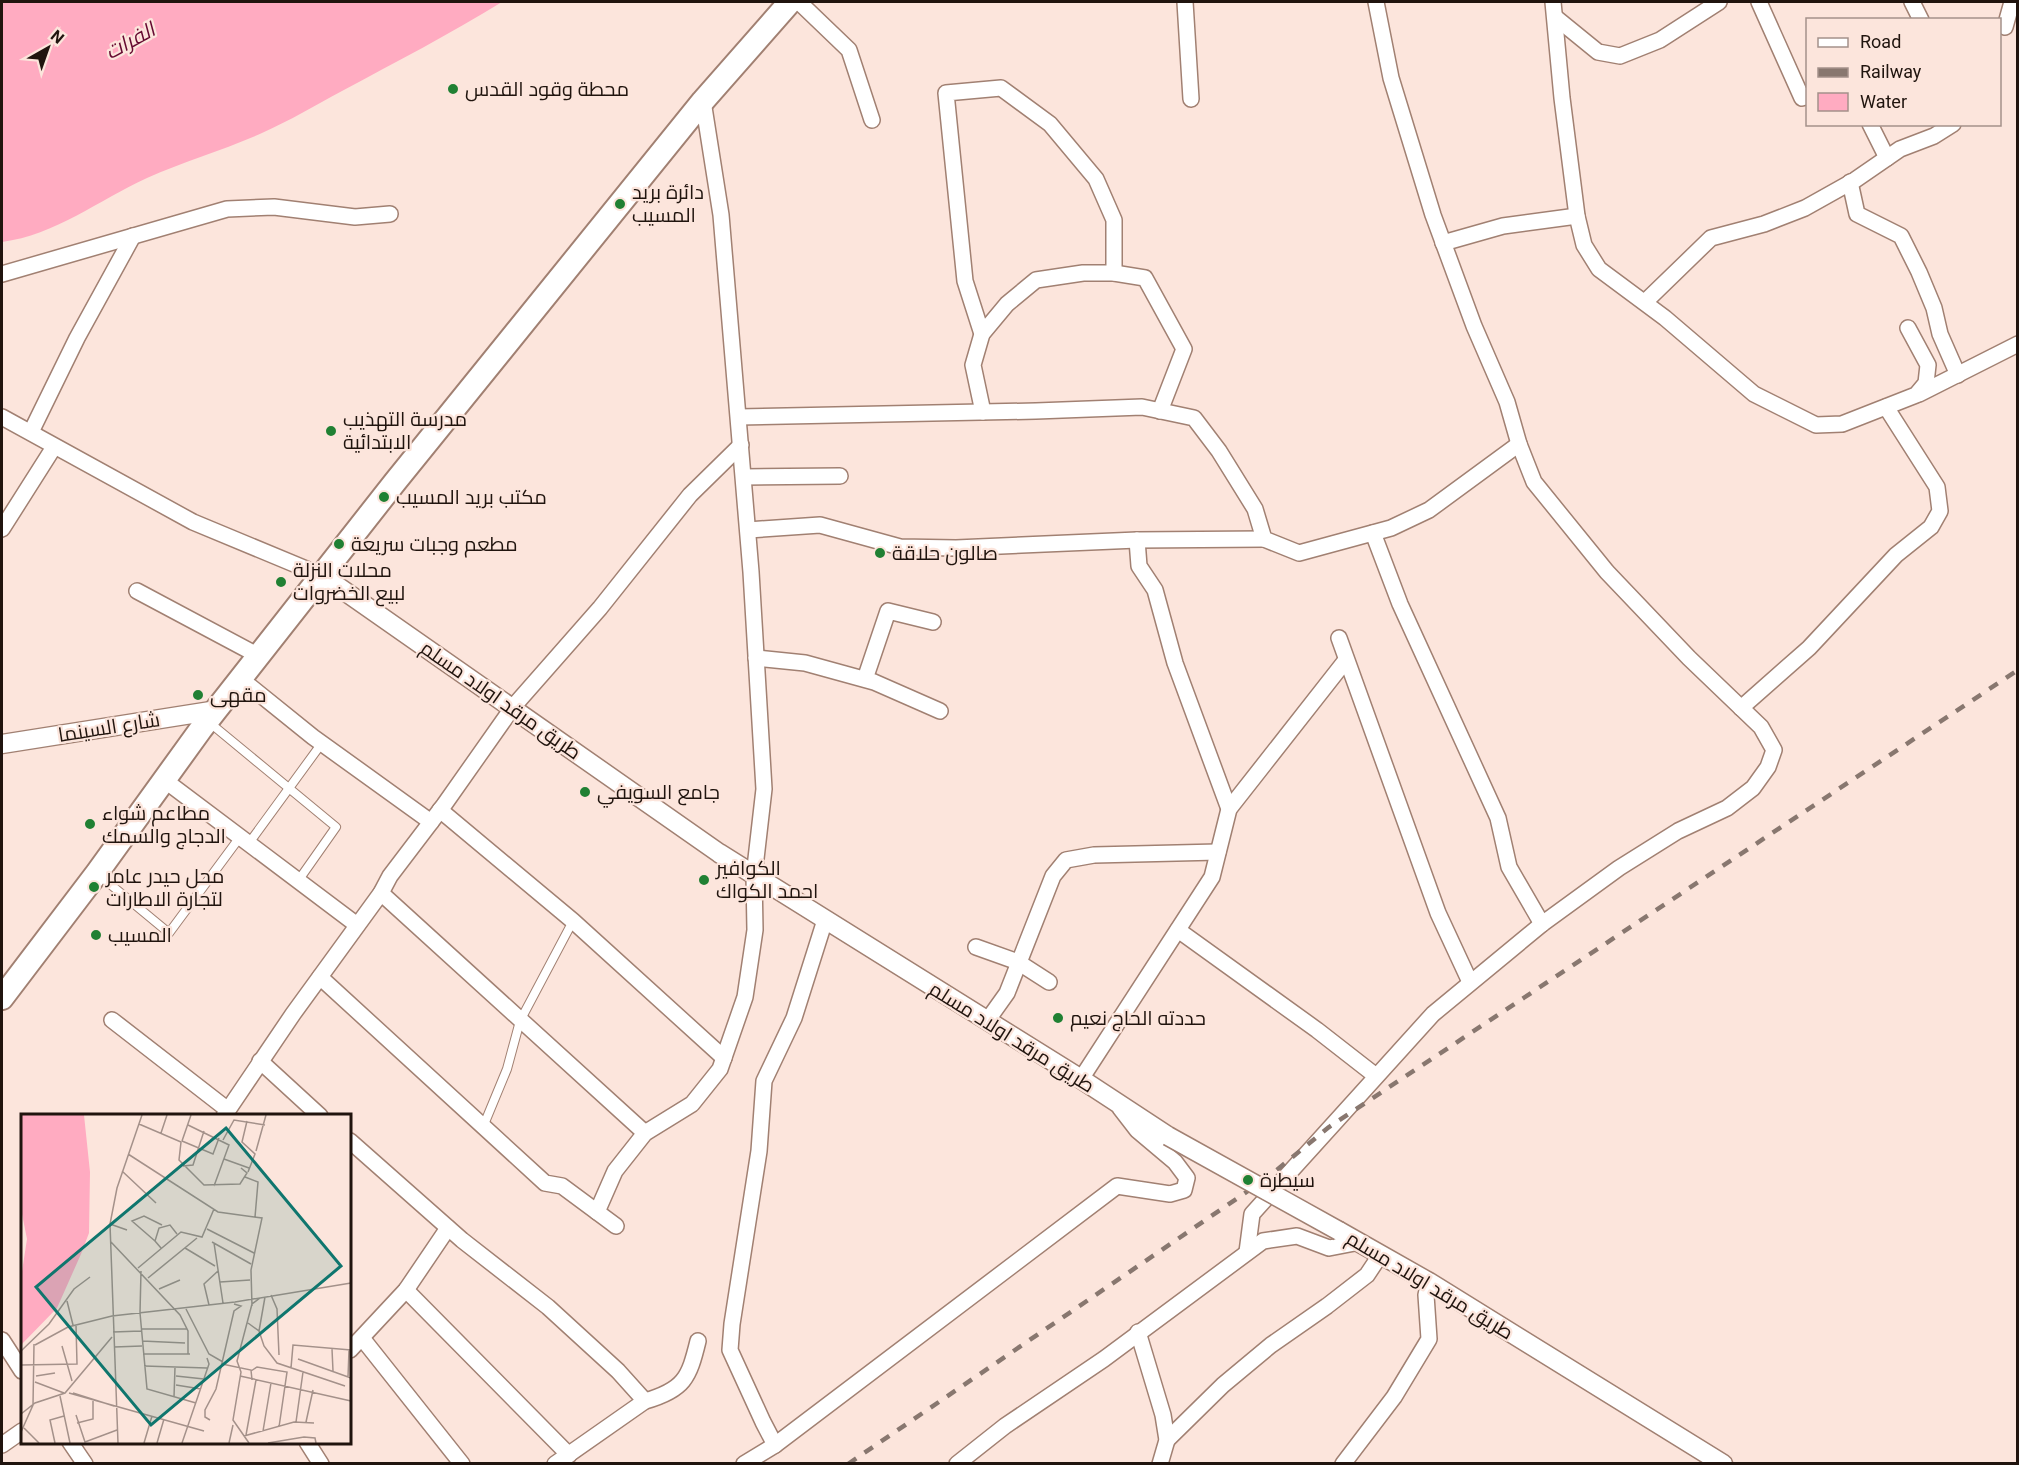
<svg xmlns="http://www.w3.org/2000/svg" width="2019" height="1465" font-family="Roboto,Cairo,sans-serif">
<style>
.water{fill:#ffabc1}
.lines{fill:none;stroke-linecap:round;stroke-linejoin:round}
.service-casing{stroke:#a18072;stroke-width:10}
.minor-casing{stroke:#a18072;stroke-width:18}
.tertiary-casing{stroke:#a18072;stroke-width:21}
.primary-casing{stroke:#a18072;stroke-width:26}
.service{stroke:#fff;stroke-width:8}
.minor{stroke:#fff;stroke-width:15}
.tertiary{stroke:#fff;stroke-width:18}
.primary{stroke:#fff;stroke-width:22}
.rail{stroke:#88776f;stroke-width:4.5;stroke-dasharray:10 10;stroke-linecap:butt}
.tertiary-bridge-casing{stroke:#a18072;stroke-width:21;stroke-linecap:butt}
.tertiary-bridge{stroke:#fff;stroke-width:18}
.poi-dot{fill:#208033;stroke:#fce5dc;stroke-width:2}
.labels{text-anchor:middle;stroke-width:4.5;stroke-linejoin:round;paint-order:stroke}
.poi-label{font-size:20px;fill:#20140e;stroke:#fce5dc;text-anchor:start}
.street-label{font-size:20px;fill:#20140e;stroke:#fce5dc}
.water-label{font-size:21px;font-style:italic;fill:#650930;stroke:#fce5dc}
.inset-road{fill:none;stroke:#a4918a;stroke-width:1.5}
.view{fill:#0f766e;fill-opacity:0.15;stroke:#0f766e;stroke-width:3}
.inset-edge{fill:none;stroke:#20140e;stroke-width:3}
</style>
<rect width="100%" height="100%" fill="#fce5dc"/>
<path class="water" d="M2,2H502C450,34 396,62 342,91C316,105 289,121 262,133C224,150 184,161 147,178C99,200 55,235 2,242Z"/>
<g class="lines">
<defs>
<g id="service">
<path d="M210,723L336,827L298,881"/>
<path d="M249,843L322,743"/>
<path d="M99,875L169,933L240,837"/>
<path d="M483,1127L507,1069L520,1021L573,921"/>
</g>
<g id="minor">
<path d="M799,2L849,50L872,120"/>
<path d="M1185,2L1191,99"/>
<path d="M1553,2L1562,98L1577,216L1584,245L1599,269L1665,318L1754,394L1816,425L1842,424L1916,395L1926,383L1928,365L1908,328"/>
<path d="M1759,2L1802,98L1808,95"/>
<path d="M1912,2L1921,20"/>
<path d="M1555,17L1598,52L1620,56L1660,40L1719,2"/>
<path d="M2005,27L2012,2"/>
<path d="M1870,124L1887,158"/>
<path d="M1850,182L1857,214L1901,236L1919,272L1934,308L1940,334L1958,375"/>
<path d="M1443,243L1503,226L1577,216"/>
<path d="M2,274L227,209L274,207L355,217L390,214"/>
<path d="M1645,302L1711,238L1764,224L1805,208L1855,180L1900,149L1934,136L1953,124"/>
<path d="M982,334L965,281L946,93L1001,88L1050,124L1096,179L1114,220V273"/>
<path d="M1919,394L2018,344"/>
<path d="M983,412L973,365L982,334L1007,304L1036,280L1083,273H1114L1145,278L1184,349L1160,411"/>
<path d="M2,417L193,522L323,576"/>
<path d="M739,417L1036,411L1142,407L1194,418L1219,451L1255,509L1264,539L1299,553L1391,528L1429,510L1519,444"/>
<path d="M31,432L77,338L133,236"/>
<path d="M744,477L840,476"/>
<path d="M2,529L54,447"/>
<path d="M748,530L820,525L900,547L956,548L1137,540L1264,539"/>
<path d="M1373,533L1400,604L1498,818L1509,867L1542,924"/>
<path d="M1137,540L1139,566L1155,590L1175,663L1229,809"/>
<path d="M137,591L259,656"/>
<path d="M1339,638L1438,913L1470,982"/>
<path d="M756,658L805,663L874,682L940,711"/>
<path d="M241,679L313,737L431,822"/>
<path d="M865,679L888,611L933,622"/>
<path d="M1741,708L1809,648L1896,555L1931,527L1940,511L1937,487L1886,407"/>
<path d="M163,779L357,925"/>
<path d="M440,810L573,921L724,1058"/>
<path d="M381,893L645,1133"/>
<path d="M1178,930L1317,1030L1376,1076"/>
<path d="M976,947L1018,962L1049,982"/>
<path d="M320,977L545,1183L562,1186L616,1226"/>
<path d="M112,1020L228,1110"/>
<path d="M987,1021L1007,993L1053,876L1066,860L1094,855L1218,852"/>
<path d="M260,1061L320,1116"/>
<path d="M1081,1079L1212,877L1229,809L1346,660"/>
<path d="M224,1116L293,1014L381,893L390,876L444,805L513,707L600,608L690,495L741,445"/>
<path d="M350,1141L462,1240L548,1307L618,1371L645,1401"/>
<path d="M597,1212L615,1171L645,1133L692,1104L720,1069L745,997L755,930L754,876L764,789L751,572L721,215L703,101"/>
<path d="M1247,1252L1252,1214L1433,1014L1542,924L1619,868L1678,831L1727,808L1753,788L1768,767L1774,750L1761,727L1689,658L1607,572L1534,482L1519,444L1507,402L1474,326L1433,215L1391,78L1376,2"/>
<path d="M406,1290L569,1455"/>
<path d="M1138,1332L1163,1415L1167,1440L1160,1464"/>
<path d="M362,1338L462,1464"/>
<path d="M2,1340L22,1371"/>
<path d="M350,1350L406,1290L448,1228"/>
<path d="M1167,1440L1223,1385L1271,1345L1327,1306L1367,1275L1381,1254"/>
<path d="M70,1442L85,1464"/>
<path d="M307,1442L321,1464"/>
<path d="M2,1445L22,1431"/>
<path d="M775,1445L763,1422L730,1350L732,1324L759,1151L764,1081L794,1018L825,920"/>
<path d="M555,1464L645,1401C684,1390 689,1378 698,1341"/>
<path d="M744,1464L775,1445L1117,1186L1170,1194L1184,1190L1187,1178L1175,1162L1137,1130L1120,1108"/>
<path d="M957,1464L1005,1426L1104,1359L1263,1241L1297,1236L1329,1248L1360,1242"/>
<path d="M1343,1464L1394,1397L1429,1339L1426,1295L1429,1282"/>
</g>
<g id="tertiary">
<path d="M323,576L719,853L1081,1079L1168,1136"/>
<path d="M2,744L217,710"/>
<path d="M1339,1231L1429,1282L1723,1464"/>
</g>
<path id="primary" d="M2,998L97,873L201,729L395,482L703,101L790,2"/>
</defs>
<use href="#service" class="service-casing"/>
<use href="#minor" class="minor-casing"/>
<use href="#tertiary" class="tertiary-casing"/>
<use href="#primary" class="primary-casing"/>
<use href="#service" class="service"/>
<use href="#minor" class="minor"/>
<use href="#tertiary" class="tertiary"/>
<use href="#primary" class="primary"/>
<path class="rail" d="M848,1464L1267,1178L1329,1127L2018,670"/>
<defs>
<path id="tertiary-bridge" d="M1168,1136L1339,1231"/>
</defs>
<use href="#tertiary-bridge" class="tertiary-bridge-casing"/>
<use href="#tertiary-bridge" class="tertiary-bridge"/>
</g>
<g class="poi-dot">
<circle cx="453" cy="89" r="6"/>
<circle cx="620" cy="204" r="6"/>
<circle cx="331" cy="431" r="6"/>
<circle cx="384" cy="497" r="6"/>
<circle cx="339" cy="544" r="6"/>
<circle cx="880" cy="553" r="6"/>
<circle cx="281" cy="582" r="6"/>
<circle cx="198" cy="695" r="6"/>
<circle cx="585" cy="792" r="6"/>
<circle cx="90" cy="824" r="6"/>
<circle cx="704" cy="880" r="6"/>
<circle cx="94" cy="887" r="6"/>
<circle cx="96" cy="935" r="6"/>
<circle cx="1058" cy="1018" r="6"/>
<circle cx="1248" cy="1180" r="6"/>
</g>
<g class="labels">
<g class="poi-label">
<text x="465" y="96">محطة وقود القدس</text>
<text x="632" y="199">دائرة بريد<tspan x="632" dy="23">المسيب</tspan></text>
<text x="343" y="426">مدرسة التهذيب<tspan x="343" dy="23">الابتدائية</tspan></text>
<text x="396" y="504">مكتب بريد المسيب</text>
<text x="351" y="551">مطعم وجبات سريعة</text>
<text x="892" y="560">صالون حلاقة</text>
<text x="293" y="577">محلات النزلة<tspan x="293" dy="23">لبيع الخضروات</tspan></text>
<text x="210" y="702">مقهى</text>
<text x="597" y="799">جامع السويفي</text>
<text x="102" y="820">مطاعم شواء<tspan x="102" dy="23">الدجاج والسمك</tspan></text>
<text x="716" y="875">الكوافير<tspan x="716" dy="23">احمد الكواك</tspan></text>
<text x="106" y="883">محل حيدر عامر<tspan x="106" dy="23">لتجارة الاطارات</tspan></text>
<text x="108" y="942">المسيب</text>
<text x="1070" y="1025">حددته الحاج نعيم</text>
<text x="1260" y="1187">سيطرة</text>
</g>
<g class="street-label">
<text transform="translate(501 700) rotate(35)" y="7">طريق مرقد اولاد مسلم</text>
<text transform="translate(109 727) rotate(-9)" y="7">شارع السينما</text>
<text transform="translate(1012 1037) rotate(32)" y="7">طريق مرقد اولاد مسلم</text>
<text transform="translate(1430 1285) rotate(31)" y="7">طريق مرقد اولاد مسلم</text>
</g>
<g class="water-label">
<text transform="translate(130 41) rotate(-29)" y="7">الفرات</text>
</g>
</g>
<g transform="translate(21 1114)">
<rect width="330" height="330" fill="#fce5dc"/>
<path d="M0,1H63L69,58L68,119L60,140L36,194L0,231V164L6,125L0,95Z" fill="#ffabc1"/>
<path class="inset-road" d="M226,7L221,28L234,40L227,58M118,10L160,28L158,46L183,71L219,70L226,59L220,54M167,11L208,31L193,72M140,19L146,1M202,26L213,6L244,11M161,27L192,40L198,24M161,27L170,1M235,37L245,1M107,40L197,98L241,104L230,156L231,192M203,45L228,54M162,52L172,51L183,17M101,57L135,89M224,63L237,68L234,103M89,110L106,116M186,115L233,139M134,127L111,107L123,102L141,111M90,128L159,201L167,217V240M191,128L230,150M193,129L202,189M140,134L134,127L138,114L149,111L156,120M164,134L194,152M117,154L160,118L181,123L193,95M120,157L119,199L126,275L175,289M127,164L176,124M199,168L229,166M138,175L159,166M250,181L256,195L258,241M46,187L52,211M188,191L183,170L197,157M165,195L188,240L202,248M227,209L238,217L243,232L256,249L324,272M120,215H166M238,217L244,183M92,218L120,217M121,227L164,229M14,231L47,213L91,202L214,188L330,169M41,232L51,267M93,233L121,232M311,235L312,257M0,237L28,210L53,175L69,163M122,240H169M277,245L330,264M201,250L230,256L231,266M0,251L56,250L55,211M123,252L186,254M270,254L272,231L330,236M230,257L236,253L266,258L258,313M15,262L34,259M155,262L183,265M219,262L330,287M327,263L328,236M14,268L43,279M155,271L180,275M48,279L183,317M52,279L93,292M39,282L49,329M153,283L154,253M0,300L14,289L44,279L91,223M55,301L64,328L96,316M189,306L184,303V296L195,275L213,197L220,192L213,190M275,308L282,258M285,308L292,276M56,309L72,305V287M3,314L18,329M242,317L250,269M0,318L12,291L13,230M225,321L235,266M223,322L273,308L293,309M34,329L29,306L43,302M97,329L89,110L96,74L121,1M123,329L131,302M136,329L143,305M161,329L188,250L186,244M208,329L212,311M228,329L212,306L220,258L216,247L231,190L239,184M247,329L283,323L294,324L295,329"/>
<path class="view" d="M205,14L320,152L130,311L15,173Z"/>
<rect width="330" height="330" class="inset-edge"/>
</g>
<rect width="2019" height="1465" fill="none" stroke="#20140e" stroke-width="6"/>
<rect x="1806" y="18" width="195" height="108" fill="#fce5dc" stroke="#a4918a" stroke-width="1.5"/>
<rect x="1818" y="38" width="30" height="9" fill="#ffffff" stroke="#a4918a" stroke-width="1.5"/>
<text x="1860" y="48" font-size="18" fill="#20140e">Road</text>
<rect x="1818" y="68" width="30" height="9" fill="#88776f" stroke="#a4918a" stroke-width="1.5"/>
<text x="1860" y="78" font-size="18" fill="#20140e">Railway</text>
<rect x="1818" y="93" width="30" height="18" fill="#ffabc1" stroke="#a4918a" stroke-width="1.5"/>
<text x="1860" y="108" font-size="18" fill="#20140e">Water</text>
<g transform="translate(48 48) rotate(40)" stroke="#fce5dc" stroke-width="4.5" paint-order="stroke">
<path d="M0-4.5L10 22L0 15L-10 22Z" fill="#20140e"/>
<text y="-9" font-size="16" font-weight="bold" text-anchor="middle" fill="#20140e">N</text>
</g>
</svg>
